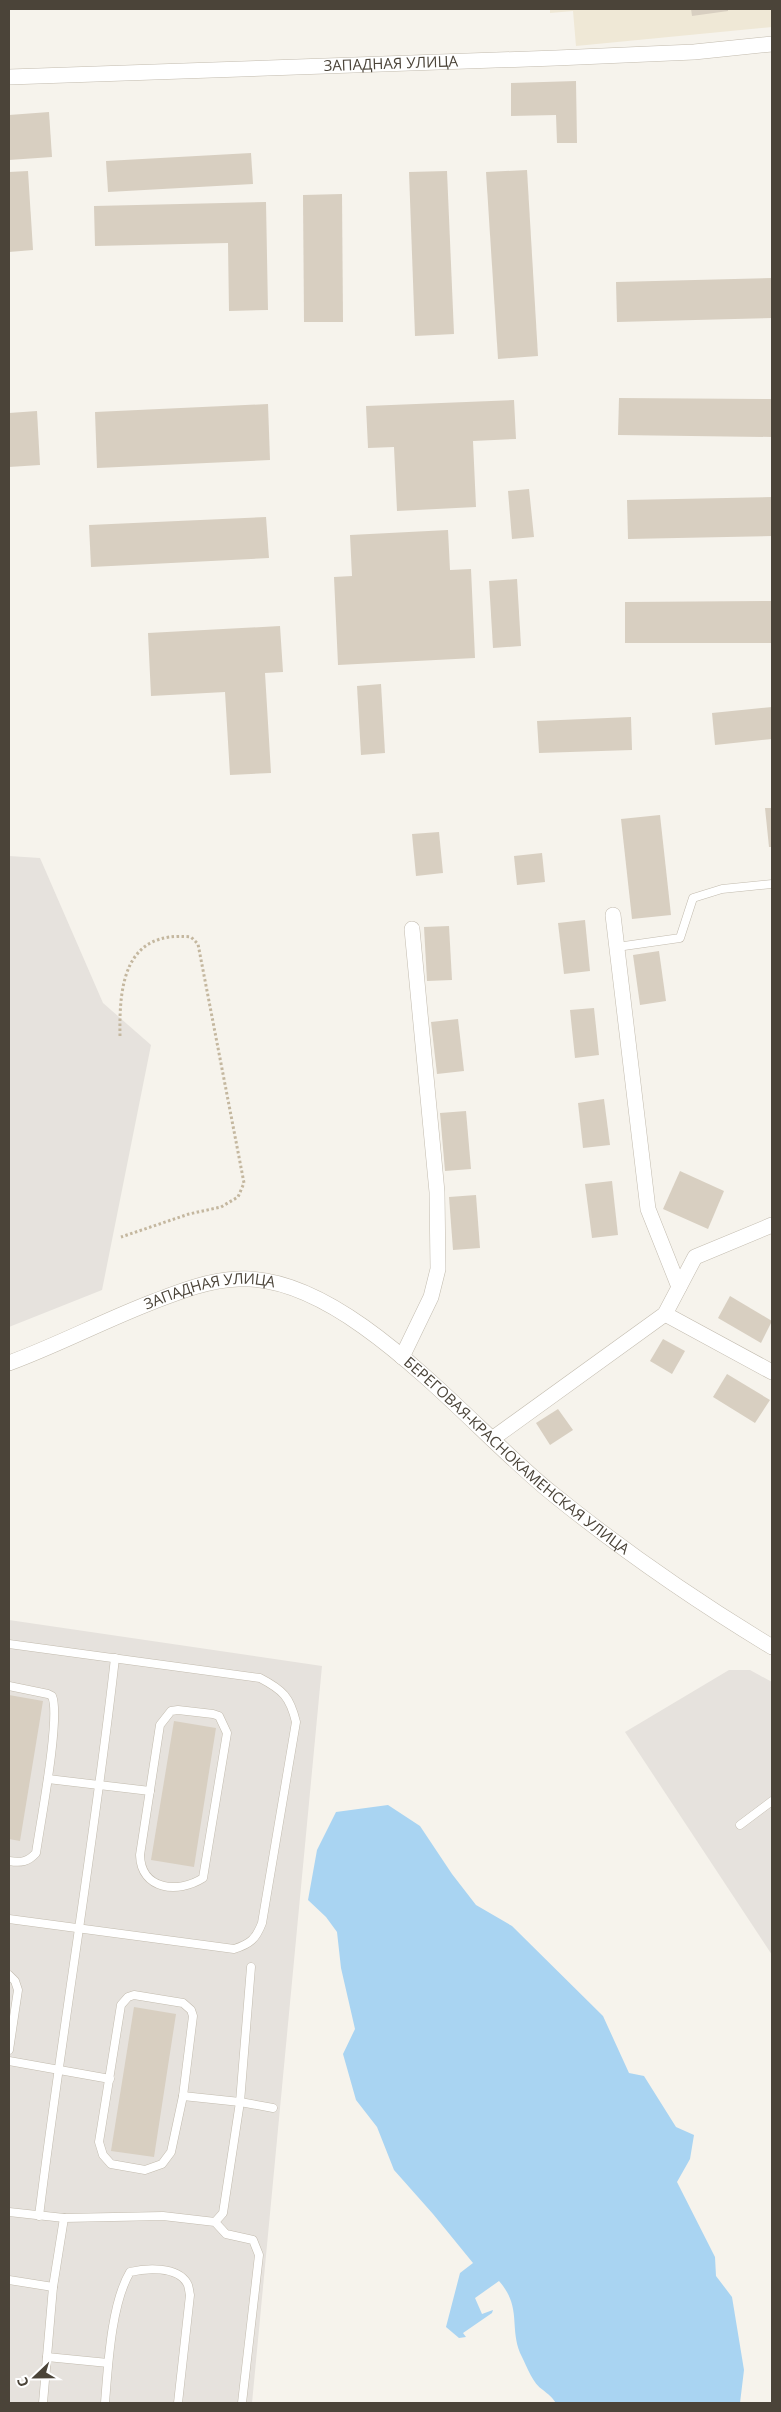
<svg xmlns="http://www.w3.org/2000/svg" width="781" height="2412" font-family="'Open Sans',sans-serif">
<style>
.industrial{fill:#e6e2dd}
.education{fill:#efe8d6}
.water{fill:#a9d4f2}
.building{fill:#d8cfc1}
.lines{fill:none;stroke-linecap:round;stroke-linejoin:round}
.lane-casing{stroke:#c2bbae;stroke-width:9}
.street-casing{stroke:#c2bbae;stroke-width:16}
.path{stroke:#c4b79f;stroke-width:3;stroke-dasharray:2.5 2.5;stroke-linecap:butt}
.lane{stroke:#fff;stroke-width:8}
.street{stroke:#fff;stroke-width:15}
.labels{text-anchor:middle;stroke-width:4;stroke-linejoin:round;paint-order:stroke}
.street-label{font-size:15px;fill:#4b4439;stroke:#fff}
</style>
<rect width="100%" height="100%" fill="#f6f3ec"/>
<g class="industrial">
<path d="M9,856L40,858L103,1003L151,1045L102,1290L9,1327Z"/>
<path d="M9,1620L322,1666L252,2403H9Z"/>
<path d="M729,1670H750L772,1682V1955L625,1732Z"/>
</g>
<path class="education" d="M550,9H772V27L576,46L573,11L550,13Z"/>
<path class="water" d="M388,1805L420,1826L452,1874L476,1905L512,1926L603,2016L629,2073L644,2076L676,2127L694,2135L690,2159L677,2182L715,2257L716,2276L732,2297L744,2370L740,2403H556C552,2397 548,2394 543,2390C533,2384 527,2367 522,2357C508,2329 523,2308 499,2281L475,2298L482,2314L493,2310L492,2313L463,2333L466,2337L459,2338L446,2327L460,2273L473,2263L433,2214L394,2170L377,2127L356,2100L343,2054L355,2029L341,1968L337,1932L326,1917L308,1900L317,1850L336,1812Z"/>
<g class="building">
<path d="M691,9H728V11L692,16Z"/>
<path d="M576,81L577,143H557L556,115L511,116V83Z"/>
<path d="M49,112L52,157L9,160V115Z"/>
<path d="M251,153L253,184L108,192L106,161Z"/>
<path d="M527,170L538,356L498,359L486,172Z"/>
<path d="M28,171L33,250L9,252V172Z"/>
<path d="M447,171L454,334L415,336L409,172Z"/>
<path d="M342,194L343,322H304L303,195Z"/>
<path d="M266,202L268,310L229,311L228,243L95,246L94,206Z"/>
<path d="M772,278V318L617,322L616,282Z"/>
<path d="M619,398L772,399V437L618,435Z"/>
<path d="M514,400L516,439L473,441L476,507L397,511L394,447L368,448L366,406Z"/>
<path d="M268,404L270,460L97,468L95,412Z"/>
<path d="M37,411L40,465L9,467V413Z"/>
<path d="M529,489L534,537L512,539L508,491Z"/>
<path d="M772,497V536L628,539L627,500Z"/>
<path d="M266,517L269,558L91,567L89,525Z"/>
<path d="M448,530L450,570L471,569L475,658L338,665L334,577L352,576L350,535Z"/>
<path d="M517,579L521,646L493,648L489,581Z"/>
<path d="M772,601V643H625V602Z"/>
<path d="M280,626L283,672L265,673L271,773L230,775L225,692L151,696L148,633Z"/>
<path d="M381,684L385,753L361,755L357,686Z"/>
<path d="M772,707V739L715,745L712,713Z"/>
<path d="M631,717L632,750L539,753L537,721Z"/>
<path d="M765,808H772V847H769Z"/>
<path d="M660,815L671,915L632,919L621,819Z"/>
<path d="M439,832L443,873L416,876L412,834Z"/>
<path d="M542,853L545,882L517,885L514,856Z"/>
<path d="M585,920L590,971L564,974L558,923Z"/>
<path d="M449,926L452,980L427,981L424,927Z"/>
<path d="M659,951L666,1001L640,1005L633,955Z"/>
<path d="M594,1008L599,1055L575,1058L570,1010Z"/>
<path d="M458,1019L464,1071L437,1074L431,1022Z"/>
<path d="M604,1099L610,1145L583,1148L578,1103Z"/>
<path d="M466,1111L471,1169L445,1171L440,1113Z"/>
<path d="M680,1171L724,1191L708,1229L663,1209Z"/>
<path d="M612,1181L618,1235L592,1238L585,1184Z"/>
<path d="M476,1195L480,1248L453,1250L449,1197Z"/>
<path d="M730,1296L772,1321L761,1343L718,1318Z"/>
<path d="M663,1339L685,1351L672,1374L650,1361Z"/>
<path d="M727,1374L770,1400L755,1423L713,1397Z"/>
<path d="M558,1409L573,1430L550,1445L536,1423Z"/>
<path d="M9,1695L43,1701L20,1841L9,1839Z"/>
<path d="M174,1721L216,1728L194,1867L151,1860Z"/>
<path d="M134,2007L176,2014L154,2157L111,2151Z"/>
</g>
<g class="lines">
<defs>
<g id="lane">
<path d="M617,947L680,938L693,898L722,889L772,884"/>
<path d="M9,1644L260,1678C283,1690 290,1697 296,1722L262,1923C256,1939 250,1944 234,1949L9,1919"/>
<path d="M9,1686L48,1694L52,1696C61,1716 40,1825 36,1853C28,1862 21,1863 9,1861"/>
<path d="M178,1710L213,1714L219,1716L227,1733L203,1878C178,1894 141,1890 140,1855L160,1725L171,1711Z"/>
<path d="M48,1779L150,1791"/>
<path d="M740,1825L772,1801"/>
<path d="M9,1975L15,1981L18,1990L9,2050"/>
<path d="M134,1995L183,2003L191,2010L193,2016L183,2096L171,2152L162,2164L145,2170L111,2164L103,2155L99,2142L121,2005L128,1997Z"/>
<path d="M9,2061L110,2079"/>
<path d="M183,2096L240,2102L273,2108"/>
<path d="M9,2212L64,2218L163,2216L215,2222L226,2234L253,2240L259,2255L242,2403"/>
<path d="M39,2216C62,2030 94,1845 115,1658"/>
<path d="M215,2222L223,2213L240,2102L251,1967"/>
<path d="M9,2280L53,2287"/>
<path d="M47,2357L108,2363"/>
<path d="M43,2403L53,2287L64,2218"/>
<path d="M105,2403C108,2366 111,2304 130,2272C146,2268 177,2266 187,2283C189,2286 189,2291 190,2295L178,2403"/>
</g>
<g id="street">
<path id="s1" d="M9,77L556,58L694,52L772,44"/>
<path d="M613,915L648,1209L679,1287"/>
<path d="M665,1314L772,1372"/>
<path d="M402,1357L431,1297L438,1269L437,1192L412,929"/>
<path id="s2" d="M9,1363C58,1345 105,1320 155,1301C181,1291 209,1280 238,1279C348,1273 472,1430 553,1494C622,1550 696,1601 772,1647"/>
<path d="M492,1439L665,1314L695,1257L772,1225"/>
</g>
</defs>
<use href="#lane" class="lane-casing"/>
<use href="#street" class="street-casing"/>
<path class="path" d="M120,1036C119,984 125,930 191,937L198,944L244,1183L238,1197L221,1207L189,1214L121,1237"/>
<use href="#lane" class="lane"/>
<use href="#street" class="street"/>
</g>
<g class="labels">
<g class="street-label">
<text dy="5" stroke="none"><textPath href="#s1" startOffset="382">ЗАПАДНАЯ УЛИЦА</textPath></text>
<text dy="5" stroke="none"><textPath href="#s2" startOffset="215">ЗАПАДНАЯ УЛИЦА</textPath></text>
<text dy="5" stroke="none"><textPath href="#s2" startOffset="582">БЕРЕГОВАЯ-КРАСНОКАМЕНСКАЯ УЛИЦА</textPath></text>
</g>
</g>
<rect width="781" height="2412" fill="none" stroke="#4b4439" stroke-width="20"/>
<g transform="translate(35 2377) rotate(248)" stroke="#ffffff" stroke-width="4" paint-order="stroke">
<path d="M0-4L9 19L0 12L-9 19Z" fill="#4b4439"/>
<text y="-8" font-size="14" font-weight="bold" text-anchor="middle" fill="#4b4439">С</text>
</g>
</svg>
